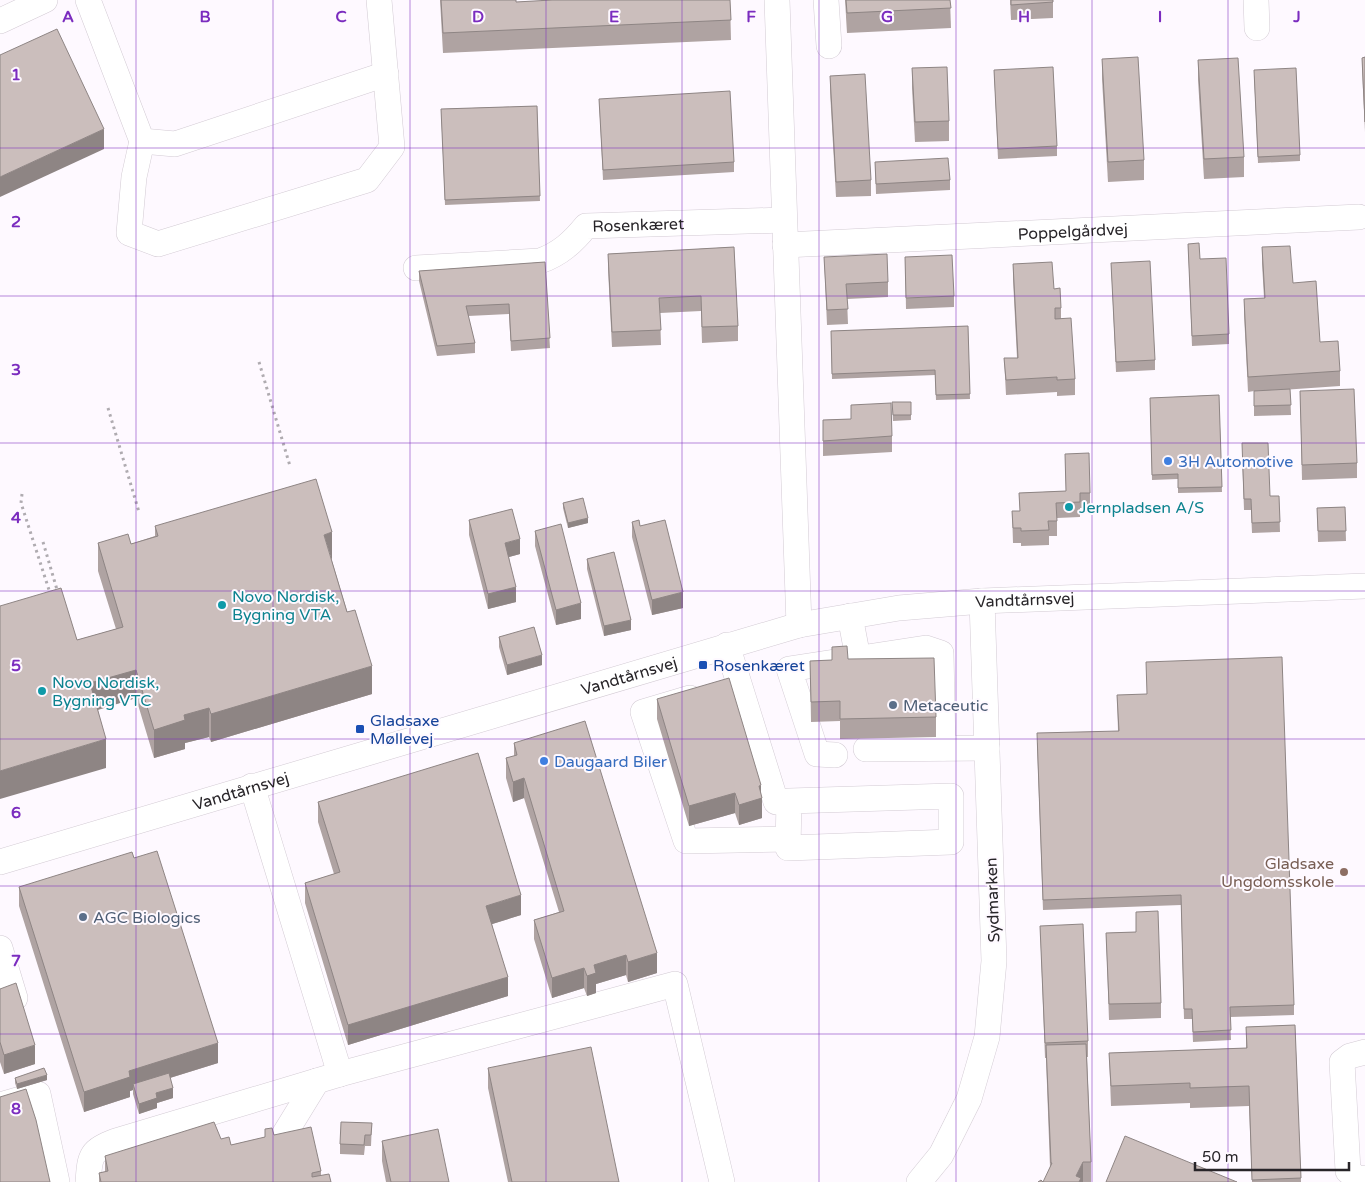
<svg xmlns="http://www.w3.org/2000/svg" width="1365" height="1182" font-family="'Varela Round',sans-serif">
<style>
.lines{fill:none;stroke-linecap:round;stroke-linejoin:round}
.minor-casing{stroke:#d3cbd4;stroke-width:26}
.path{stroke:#afabb0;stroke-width:3;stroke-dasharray:2.5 4;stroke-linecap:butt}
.minor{stroke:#fff;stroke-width:25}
.wall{fill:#afa3a2}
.shaded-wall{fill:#8e8584}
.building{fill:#cbbebc;stroke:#8e8584}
.grid{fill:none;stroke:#7b2cbf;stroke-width:1;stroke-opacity:0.55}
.shop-dot{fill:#3f7fe0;stroke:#fef9ff;stroke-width:2}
.culture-dot{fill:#0f9aa8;stroke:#fef9ff;stroke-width:2}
.transit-dot{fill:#1a4fb4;stroke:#fef9ff;stroke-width:2}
.service-dot{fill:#5c6f8a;stroke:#fef9ff;stroke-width:2}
.education-dot{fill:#8d6e63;stroke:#fef9ff;stroke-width:2}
.labels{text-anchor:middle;stroke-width:4;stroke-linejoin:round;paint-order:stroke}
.street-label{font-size:16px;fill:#282529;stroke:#fef9ff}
.shop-label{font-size:16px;fill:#366cbe;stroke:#fef9ff;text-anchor:start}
.culture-label{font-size:16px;fill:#0d838f;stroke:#fef9ff;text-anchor:start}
.transit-label{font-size:16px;fill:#164399;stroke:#fef9ff;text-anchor:start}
.service-label{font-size:16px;fill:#4e5e75;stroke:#fef9ff;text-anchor:start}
.education-label{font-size:16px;fill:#785e54;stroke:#fef9ff;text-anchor:end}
.grid-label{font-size:16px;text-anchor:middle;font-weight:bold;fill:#7b2cbf;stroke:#fef9ff;stroke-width:4;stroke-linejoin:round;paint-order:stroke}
</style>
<rect width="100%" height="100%" fill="#fef9ff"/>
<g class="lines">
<defs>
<g id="minor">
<path d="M88,0L142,141L175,144L386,74"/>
<path d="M777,0L799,625"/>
<path d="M826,0L829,46"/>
<path d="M1256,0L1257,28"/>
<path d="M0,21L45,0"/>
<path d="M142,141L134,177L129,233L158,244L367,180L392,147L379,0"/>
<path id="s1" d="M785,245L1359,217"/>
<path id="s2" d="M416,268L540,261C560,254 573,242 586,226L784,220"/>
<path d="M850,616L858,658"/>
<path d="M727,645L776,802L789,801L951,796V842L788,848L789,801"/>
<path d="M690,698L643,712L686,841L788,839"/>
<path d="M866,749L987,748"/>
<path d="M835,755L817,754L789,669L926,648L941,653L943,748"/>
<path d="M252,786L340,1074"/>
<path id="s3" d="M0,862L799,625L899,608L982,601L1365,586"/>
<path d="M0,948L15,998"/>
<path d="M1365,1052L1350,1056L1342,1062L1348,1171L1358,1179L1365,1178"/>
<path d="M0,1105L38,1094L57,1182"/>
<path d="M274,1151L317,1081"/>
<path d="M88,1182C90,1155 90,1151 116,1141L340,1074L675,984L722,1182"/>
<path d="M919,1182L941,1155L969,1099L987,1037L994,961L982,601"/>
</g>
</defs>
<use href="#minor" class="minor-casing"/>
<g class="path">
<path d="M259,362L290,466"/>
<path d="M108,408L139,512"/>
<path d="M22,494L21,503L50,593"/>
<path d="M43,542L58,593"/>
</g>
<use href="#minor" class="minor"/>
</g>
<g class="wall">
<path d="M440,0H516V2L541,1V0H730L731,40L443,53Z"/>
<path d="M845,0H950L951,28L847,33Z"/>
<path d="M1010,0H1053V18L1011,20Z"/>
<path d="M1365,57V132L1362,68V58Z"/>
<path d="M1102,59L1144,160V180L1108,182L1102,79Z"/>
<path d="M1198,60L1244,157V177L1204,179L1198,80Z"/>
<path d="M912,68L949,121V141L915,142L912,88Z"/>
<path d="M994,70L1057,146V156L998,159Z"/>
<path d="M1254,75L1300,155V161L1258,163Z"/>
<path d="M830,76L871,180V196L836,197L830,91Z"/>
<path d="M599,99L734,162V172L603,180Z"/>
<path d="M537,106L540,201L445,205L441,109Z"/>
<path d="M875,162L950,180V190L876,194Z"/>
<path d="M1188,244L1200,259L1229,334V344L1192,346Z"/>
<path d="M734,247L738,326V341L702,343L701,311L660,313L661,345L612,347L608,269V254Z"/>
<path d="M1262,247L1293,283L1320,342L1340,371V386L1282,390L1290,389L1291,415L1254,416V391L1248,392L1244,314V299L1264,298L1262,263Z"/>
<path d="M824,257L888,282V297L847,299L848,324L827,325Z"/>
<path d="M905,257L954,296V307L906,309Z"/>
<path d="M545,262L550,348L511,351L509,314L468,316L475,343V353L437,356L419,281V271Z"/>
<path d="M1111,263L1155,360V370L1116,372Z"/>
<path d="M1013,264L1054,289L1061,308V319L1075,379V395L1057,396V392L1006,395L1004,358H1017L1013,279Z"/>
<path d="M968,326L970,399L936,400L935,375L832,379L831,331Z"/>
<path d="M1300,391L1357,463V478L1302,480Z"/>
<path d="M1219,395L1222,492L1178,493V479L1152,480L1150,398Z"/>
<path d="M892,402H911V420L893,421Z"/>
<path d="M851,405L892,436V452L823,456V420L851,419Z"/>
<path d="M1065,454L1090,493V508H1080V517L1057,518V536H1049V545L1021,546V543H1013L1012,511H1020L1019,493L1066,491Z"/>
<path d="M1242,454L1270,496H1279L1280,532L1252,533L1251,510H1244Z"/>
<path d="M563,503L588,523L568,528L563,508Z"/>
<path d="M1345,507L1346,541L1318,542L1317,508Z"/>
<path d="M469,520L520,554L509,557L516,602L488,609L469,535Z"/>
<path d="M632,522L640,526L683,608L652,615L632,537Z"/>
<path d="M155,526L332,561L372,694L211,742L209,737L185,743V749L154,758L136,698L98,710L106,768L77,640L116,629L98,571V543L131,544L155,536Z"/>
<path d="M535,531L581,619L556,625L535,546Z"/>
<path d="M587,559L631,630L604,636L587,569Z"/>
<path d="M499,637L542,665L507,675L499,647Z"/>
<path d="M832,647L848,659L936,717V737L840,739V721L811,722L810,661L832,660Z"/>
<path d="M1117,695L1294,1005V1015L1230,1017L1231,1040L1193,1042L1192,1019H1184L1181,905L1043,910L1037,743L1118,731Z"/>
<path d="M657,699L761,793L762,818L739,825L735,813L689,826L657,719Z"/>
<path d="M514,743L657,973L628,982L626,975L596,984V993L587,996L584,988L552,998L534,939V920L559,912L524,798L513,802L506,778V758L514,756Z"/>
<path d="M318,802L521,915L492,924L508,996L348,1045L305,903V883L334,874L318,822Z"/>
<path d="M134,858L218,1063L170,1078L173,1098L157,1103V1108L139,1114L133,1094V1090L130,1091V1097L84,1112L19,906V887Z"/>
<path d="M1136,912L1161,1003V1018L1109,1020L1106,933L1136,932Z"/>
<path d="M1040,926L1088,1041V1057H1087L1091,1162V1182H1083L1050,1167L1046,1058H1045Z"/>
<path d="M0,989L35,1064L4,1074L0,1062Z"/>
<path d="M1295,1025L1301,1182H1252L1249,1106L1190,1108V1103L1111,1106L1109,1053L1246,1048V1027Z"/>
<path d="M488,1068L619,1182H508L488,1088Z"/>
<path d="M15,1078L47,1080L17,1089L15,1083Z"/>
<path d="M372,1123L371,1146H365L364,1155L340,1154V1144Z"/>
<path d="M274,1135L321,1171V1175L331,1182H99V1173L105,1172V1156L221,1139L231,1145Z"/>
<path d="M382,1141L449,1182H386L382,1161Z"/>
</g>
<g class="shaded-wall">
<path d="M104,129V149L0,197V177Z"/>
<path d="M588,518V523L568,528V523Z"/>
<path d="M332,532V561L324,535Z"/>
<path d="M520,539V554L505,558V543Z"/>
<path d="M516,587V602L488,609V594Z"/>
<path d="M683,592V608L652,615V600Z"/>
<path d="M581,603V619L556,625V610Z"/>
<path d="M631,620V630L604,636V626Z"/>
<path d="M542,655V665L507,675V665Z"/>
<path d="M372,666V694L211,742V714Z"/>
<path d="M136,670V698L90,712V683Z"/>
<path d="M209,708V737L185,743V749L154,758V730L184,715Z"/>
<path d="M106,739V768L0,799V771Z"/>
<path d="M524,778V798L513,802V782Z"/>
<path d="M761,785V798H762V818L739,825V805L759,786Z"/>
<path d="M735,793V813L689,826V806Z"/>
<path d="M521,895V915L486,926V906Z"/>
<path d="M657,953V973L628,982V962Z"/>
<path d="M626,955V975L596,984V993L587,996V976L594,965Z"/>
<path d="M584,968V988L552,998V978Z"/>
<path d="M508,977V996L348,1045V1025Z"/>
<path d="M218,1043V1063L134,1089L133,1084V1090L130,1091V1097L84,1112V1092L129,1071Z"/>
<path d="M35,1045V1064L4,1074V1055Z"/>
<path d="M47,1075V1080L17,1089V1084Z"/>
<path d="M173,1088V1098L157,1103V1108L139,1114V1104L156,1093Z"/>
<path d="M1083,1162V1182H1076V1176Z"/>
</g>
<g class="building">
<path d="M441,0H516V2L552,0H730L731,20L443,33Z"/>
<path d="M846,0H950L951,8L847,13Z"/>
<path d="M1011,0H1053V2L1011,5Z"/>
<path d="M57,29L104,129L0,177V55Z"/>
<path d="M1138,57L1144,160L1108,162L1102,59Z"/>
<path d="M1365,57V122L1362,58Z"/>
<path d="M1238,58L1244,157L1204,159L1198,60Z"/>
<path d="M947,67L949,121L915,122L912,68Z"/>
<path d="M1053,67L1057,146L998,149L994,70Z"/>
<path d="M1296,68L1300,155L1258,157L1254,70Z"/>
<path d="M865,74L871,180L836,182L830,76Z"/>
<path d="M730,91L734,162L603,170L599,99Z"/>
<path d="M537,106L540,196L445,200L441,109Z"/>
<path d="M948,158L950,180L876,184L875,162Z"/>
<path d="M1199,243L1200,259L1226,258L1229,334L1192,336L1188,244Z"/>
<path d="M1290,246L1293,283L1316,281L1320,342L1338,341L1340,371L1248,377L1244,299L1265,298L1262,247Z"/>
<path d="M734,247L738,326L702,327L701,296L659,298L661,330L612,332L608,254Z"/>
<path d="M887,254L888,282L846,284L848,309L827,310L824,257Z"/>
<path d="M952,255L954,296L906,298L905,257Z"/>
<path d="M1150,261L1155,360L1116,362L1111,263Z"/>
<path d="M545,262L550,338L511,341L509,304L466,306L475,343L437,346L419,271Z"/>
<path d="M1052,262L1054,289L1060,288L1061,308H1055V319L1071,318L1075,379L1057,380V377L1006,380L1004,358H1018L1013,264Z"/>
<path d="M968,326L970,394L936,395L935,370L832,374L831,331Z"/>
<path d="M1290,389L1291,405L1254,406V391Z"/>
<path d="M1354,389L1357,463L1302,465L1300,391Z"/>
<path d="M1219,395L1222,487L1178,488V474L1152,475L1150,398Z"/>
<path d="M892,402H911V415H893Z"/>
<path d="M891,403L892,436L823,441V420L851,419V405Z"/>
<path d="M1242,443H1268L1270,496H1279L1280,522L1252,523L1251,499H1244Z"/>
<path d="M1089,453L1090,493H1080V502L1056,503L1057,521H1048L1049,530L1021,531V528H1013L1012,511H1020L1019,493L1066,491L1065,454Z"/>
<path d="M316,479L332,532L324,535L347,612L355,610L372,666L211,714L209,708L184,715L185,720L154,730L136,670L90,683L106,739L0,771V606L61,588L77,640L123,627L98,543L128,534L131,544L158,536L155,526Z"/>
<path d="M583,498L588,518L568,523L563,503Z"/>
<path d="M1345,507L1346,531H1318L1317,508Z"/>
<path d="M512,509L520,539L505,543L516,587L488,594L469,520Z"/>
<path d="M639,520L640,526L665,520L683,592L652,600L632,522Z"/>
<path d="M561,524L581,603L556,610L535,531Z"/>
<path d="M614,552L631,620L604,626L587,559Z"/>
<path d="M534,627L542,655L507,665L499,637Z"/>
<path d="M847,646L848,659L934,658L936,717L840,719V701L811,702L810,661L832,660V647Z"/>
<path d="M1282,657L1294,1005L1230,1007L1231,1030L1193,1032L1192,1009H1184L1181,895L1043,900L1037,733L1119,731L1117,695L1147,694L1146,662Z"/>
<path d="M729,678L761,785L759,786L762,798L739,805L735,793L689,806L657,699Z"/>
<path d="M585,721L657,953L628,962L626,955L594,965L596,973L587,976L584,968L552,978L534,920L564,911L524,778L513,782L506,758L517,755L514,743Z"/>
<path d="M478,753L521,895L486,906L508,977L348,1025L305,883L340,872L318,802Z"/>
<path d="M157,851L218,1043L129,1071L130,1077L84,1092L19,887L132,852L134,858Z"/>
<path d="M1158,911L1161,1003L1109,1004L1106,933L1136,932V912Z"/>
<path d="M1083,924L1088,1041L1045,1043L1040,926Z"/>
<path d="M16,983L35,1045L4,1055L0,1042V989Z"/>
<path d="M1295,1025L1301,1178L1252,1180L1249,1086L1190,1088V1083L1111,1086L1109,1053L1247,1048L1246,1027Z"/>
<path d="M1086,1044L1091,1162H1083L1076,1176L1081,1178L1079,1182H1038L1041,1180L1043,1182L1052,1163H1051L1046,1045Z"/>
<path d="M591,1047L619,1182H512L488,1068Z"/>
<path d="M44,1068L47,1075L17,1084L15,1078Z"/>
<path d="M169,1073L173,1088L156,1093L157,1098L139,1104L133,1084Z"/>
<path d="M26,1089L36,1120L50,1182H0V1097Z"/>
<path d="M214,1122L221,1139L229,1137L231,1145L265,1137V1129L272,1128L274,1135L311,1127L321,1171L312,1173V1177L329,1174L331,1182H101L99,1173L108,1171L105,1156Z"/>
<path d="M341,1122L372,1123L371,1135H365L364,1145L340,1144Z"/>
<path d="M438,1129L449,1182H391L382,1141Z"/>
<path d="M1125,1136L1237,1182H1106Z"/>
</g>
<path class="grid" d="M136,0V1182M273,0V1182M410,0V1182M546,0V1182M682,0V1182M819,0V1182M956,0V1182M1092,0V1182M1228,0V1182M0,148H1365M0,296H1365M0,443H1365M0,591H1365M0,739H1365M0,886H1365M0,1034H1365"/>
<g class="shop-dot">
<circle cx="1168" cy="461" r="5"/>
<circle cx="544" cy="761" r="5"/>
</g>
<g class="culture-dot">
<circle cx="1069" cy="507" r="5"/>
<circle cx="222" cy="605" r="5"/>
<circle cx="42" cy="691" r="5"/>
</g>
<g class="transit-dot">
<rect x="698" y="660" width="10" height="10" rx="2.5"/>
<rect x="355" y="724" width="10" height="10" rx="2.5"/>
</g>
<g class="service-dot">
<circle cx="893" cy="705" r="5"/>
<circle cx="83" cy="917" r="5"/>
</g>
<circle class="education-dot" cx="1344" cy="872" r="5"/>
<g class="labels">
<g class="street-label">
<text dy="6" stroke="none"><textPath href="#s2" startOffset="235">Rosenkæret</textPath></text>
<text dy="6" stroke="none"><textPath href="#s1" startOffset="288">Poppelgårdvej</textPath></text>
<text dy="6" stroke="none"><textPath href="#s3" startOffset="1061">Vandtårnsvej</textPath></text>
<text dy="6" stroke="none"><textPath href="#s3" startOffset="656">Vandtårnsvej</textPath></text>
<text dy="6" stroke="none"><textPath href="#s3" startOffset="251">Vandtårnsvej</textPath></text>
<text transform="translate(992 900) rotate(-92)" y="6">Sydmarken</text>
</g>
<g class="shop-label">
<text x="1178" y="467">3H Automotive</text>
<text x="554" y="767">Daugaard Biler</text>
</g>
<g class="culture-label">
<text x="1079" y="513">Jernpladsen A/S</text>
<text x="232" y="602">Novo Nordisk,<tspan x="232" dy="18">Bygning VTA</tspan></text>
<text x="52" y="688">Novo Nordisk,<tspan x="52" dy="18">Bygning VTC</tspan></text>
</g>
<g class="transit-label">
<text x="713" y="671">Rosenkæret</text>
<text x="370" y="726">Gladsaxe<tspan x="370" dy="18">Møllevej</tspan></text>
</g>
<g class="service-label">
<text x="903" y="711">Metaceutic</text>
<text x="93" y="923">AGC Biologics</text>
</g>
<g class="education-label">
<text x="1334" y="869">Gladsaxe<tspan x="1334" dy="18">Ungdomsskole</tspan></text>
</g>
</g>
<g class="grid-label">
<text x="68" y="22">A</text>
<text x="205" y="22">B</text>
<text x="341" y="22">C</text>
<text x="478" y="22">D</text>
<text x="614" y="22">E</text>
<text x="751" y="22">F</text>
<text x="887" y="22">G</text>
<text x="1024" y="22">H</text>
<text x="1160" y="22">I</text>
<text x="1297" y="22">J</text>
<text x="16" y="80">1</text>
<text x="16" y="227">2</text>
<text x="16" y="375">3</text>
<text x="16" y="523">4</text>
<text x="16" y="671">5</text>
<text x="16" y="818">6</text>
<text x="16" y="966">7</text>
<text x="16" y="1114">8</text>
</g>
<path d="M1195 1162v8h154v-8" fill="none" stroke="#282529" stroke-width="2.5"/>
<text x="1202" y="1162" font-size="15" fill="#282529" stroke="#fef9ff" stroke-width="4" paint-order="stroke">50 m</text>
</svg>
